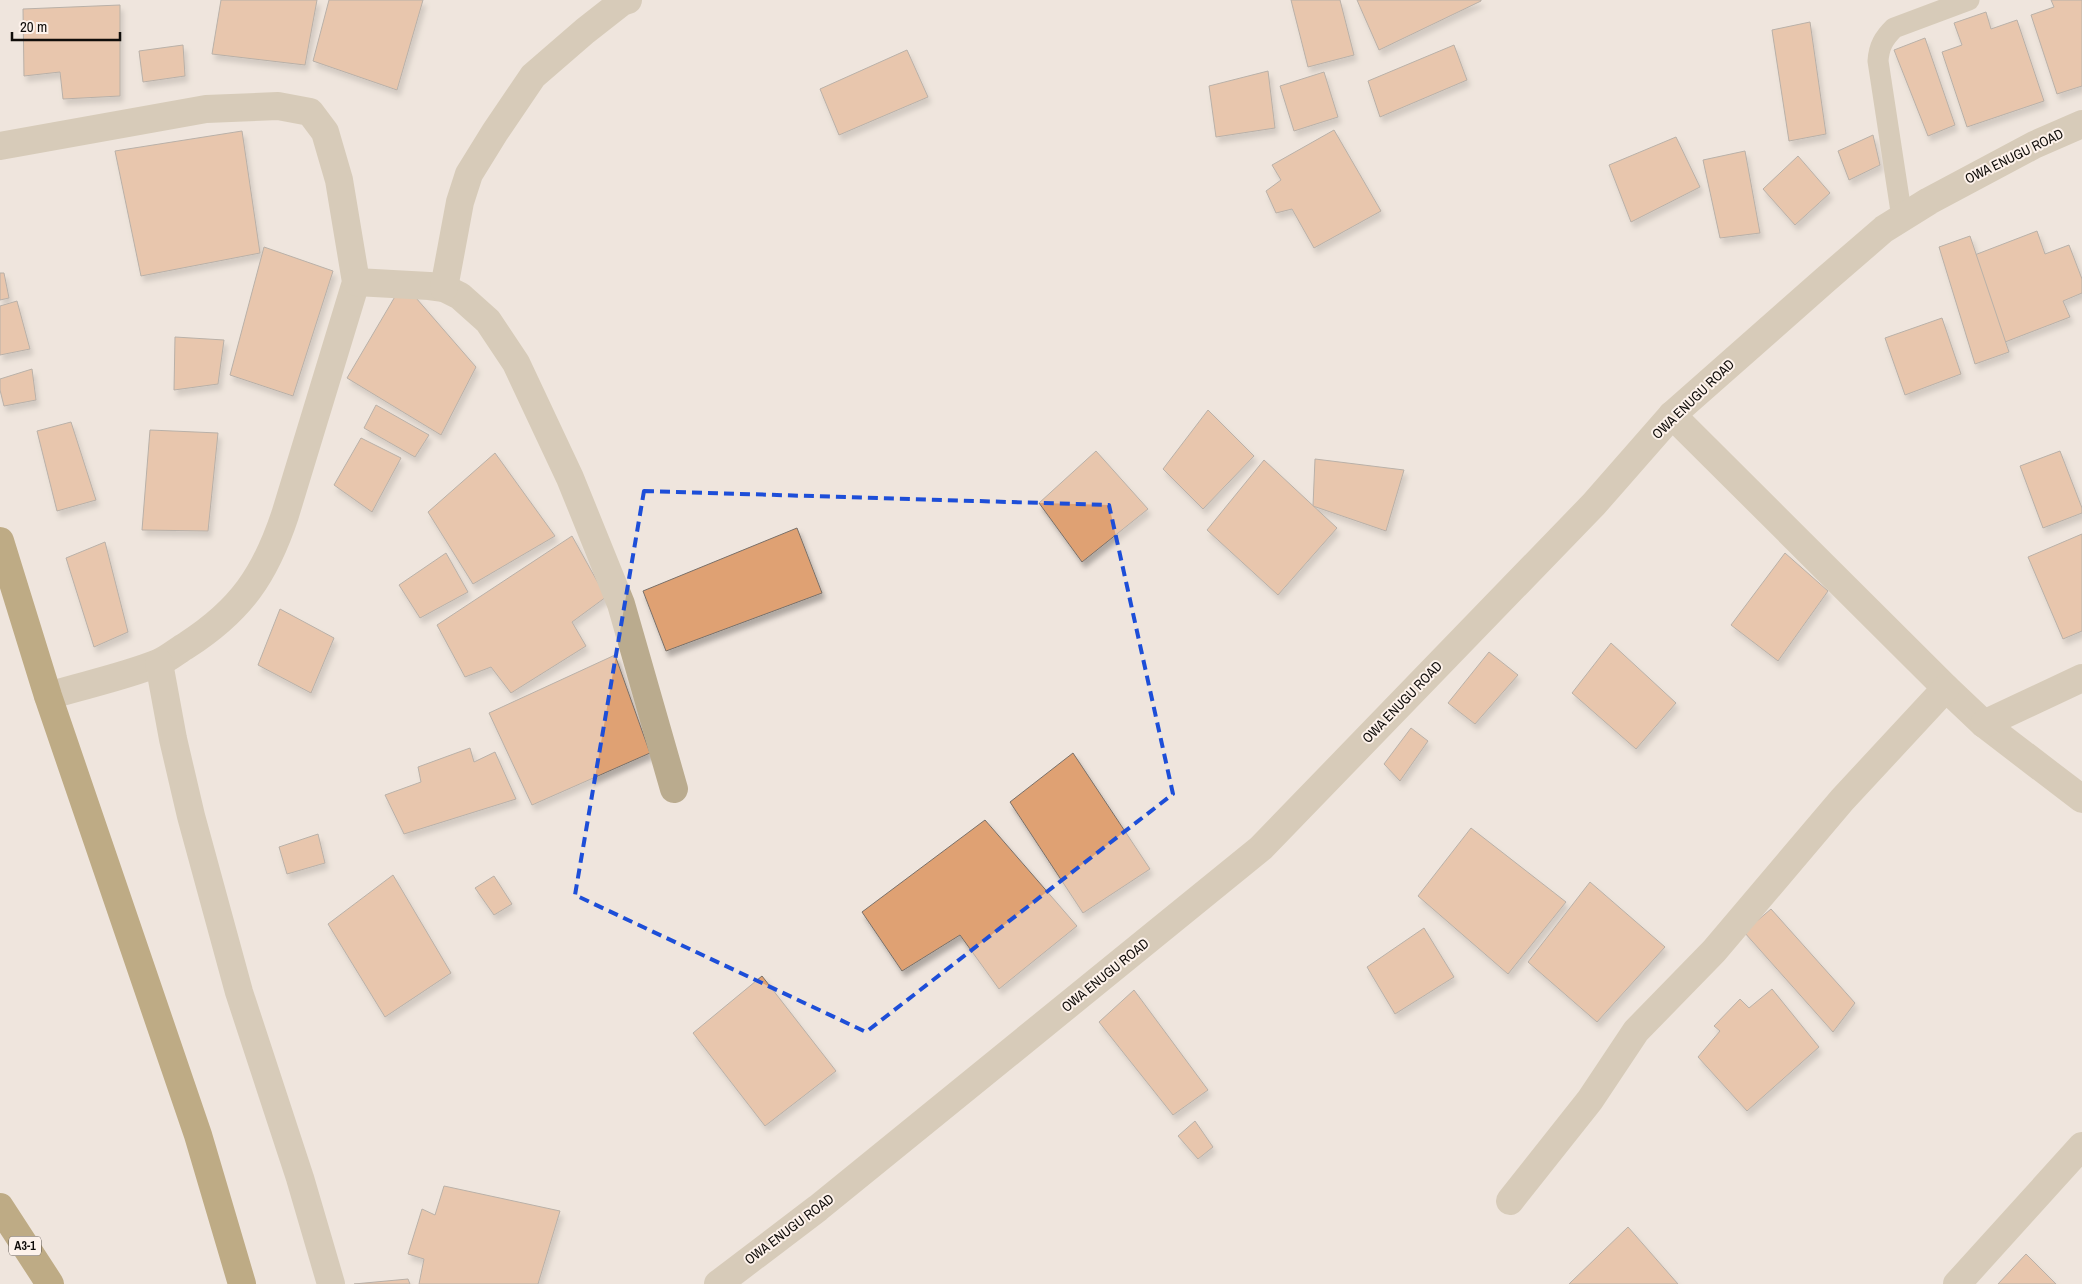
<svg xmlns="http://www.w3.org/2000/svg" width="2082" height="1284" font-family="'Archivo Narrow',sans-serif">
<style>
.building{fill:#dfa173;stroke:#797069;filter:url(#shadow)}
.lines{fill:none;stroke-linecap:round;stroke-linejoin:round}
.lane{stroke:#baab8e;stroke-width:21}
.street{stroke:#baab8e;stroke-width:28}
.highway{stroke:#84641c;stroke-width:28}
.marked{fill:none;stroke:#1d4ed8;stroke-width:4;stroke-dasharray:10 6;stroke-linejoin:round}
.labels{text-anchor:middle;stroke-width:4;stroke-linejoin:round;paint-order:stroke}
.shield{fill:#fdf2eb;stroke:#57524e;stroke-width:1}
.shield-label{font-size:12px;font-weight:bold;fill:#100d0a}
.street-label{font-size:14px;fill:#100d0a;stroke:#fdf2eb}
</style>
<defs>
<filter id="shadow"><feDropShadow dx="3" dy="5.5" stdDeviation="2.5" flood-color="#0004"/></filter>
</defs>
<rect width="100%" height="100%" fill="#efe5dd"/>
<g class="building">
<path d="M221,0H317L305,65L212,54Z"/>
<path d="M329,0H423L397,90L313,61Z"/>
<path d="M1291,0H1340L1354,55L1308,67Z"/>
<path d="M1357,0H1481V1L1379,50Z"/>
<path d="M2051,0H2082V86L2057,94L2031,15L2054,7Z"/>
<path d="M120,5V96L63,99L60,72L24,76L23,9Z"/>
<path d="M1986,12L1991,29L2017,20L2044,101L1967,127L1942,52L1962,45L1954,23Z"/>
<path d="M1810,22L1826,134L1789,141L1772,30Z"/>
<path d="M1925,38L1955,125L1928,136L1894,50Z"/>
<path d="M183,45L185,76L143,82L139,51Z"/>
<path d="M1454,45L1467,80L1380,117L1368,81Z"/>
<path d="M907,50L928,97L839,135L820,89Z"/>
<path d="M1268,71L1275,128L1216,137L1209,86Z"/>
<path d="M1324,72L1338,117L1294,131L1280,86Z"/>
<path d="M1334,130L1381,211L1314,248L1292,209L1276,213L1266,191L1281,180L1272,165Z"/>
<path d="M242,131L260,253L141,276L115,151Z"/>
<path d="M1873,135L1880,165L1849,180L1838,151Z"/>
<path d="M1676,137L1700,187L1631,222L1609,165Z"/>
<path d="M1745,151L1760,233L1720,238L1703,160Z"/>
<path d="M1798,156L1830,193L1795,225L1763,189Z"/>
<path d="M2037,231L2045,254L2069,245L2082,279V293L2063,301L2070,317L2005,342L1972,256Z"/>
<path d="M1970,236L2009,352L1975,364L1939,247Z"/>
<path d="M264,247L333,271L293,396L230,375Z"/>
<path d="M0,273H4L9,298L0,300Z"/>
<path d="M403,283L476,367L441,435L347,378Z"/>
<path d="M17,301L30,349L0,355V306Z"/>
<path d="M1942,318L1961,374L1905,395L1885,338Z"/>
<path d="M175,337L224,340L218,384L174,390Z"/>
<path d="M32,369L36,400L4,406L0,390V379Z"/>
<path d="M376,405L429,435L415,457L364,428Z"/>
<path d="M1208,410L1254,456L1203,509L1163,469Z"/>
<path d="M71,422L96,500L57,511L37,431Z"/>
<path d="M150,430L218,433L208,531L142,530Z"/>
<path d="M361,438L401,458L372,512L334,485Z"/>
<path d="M1096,451L1148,509L1082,562L1039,503Z"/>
<path d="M2060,451L2082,508V513L2043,528L2020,466Z"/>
<path d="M495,453L555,536L473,584L428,512Z"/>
<path d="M1315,459L1404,470L1386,531L1313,506Z"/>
<path d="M1264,460L1337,528L1278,595L1207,530Z"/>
<path d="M797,528L822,593L666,651L643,591Z"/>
<path d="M2082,534V631L2063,639L2028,557Z"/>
<path d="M572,536L606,597L572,622L586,646L511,693L491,667L465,677L437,625Z"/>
<path d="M105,542L128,632L94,647L66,558Z"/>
<path d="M446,553L468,592L420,618L399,585Z"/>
<path d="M1785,553L1828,591L1778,661L1731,625Z"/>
<path d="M280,609L334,638L311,693L258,665Z"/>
<path d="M1611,643L1676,703L1636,749L1572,693Z"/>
<path d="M1489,652L1518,675L1475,724L1448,703Z"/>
<path d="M615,655L650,753L532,805L489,713Z"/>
<path d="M1411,728L1428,741L1400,781L1384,764Z"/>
<path d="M470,748L474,762L495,752L516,799L404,834L385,795L421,782L418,767Z"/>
<path d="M1073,753L1150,869L1083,913L1010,802Z"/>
<path d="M985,820L1077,926L999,989L960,935L902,971L862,912Z"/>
<path d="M1471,828L1566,902L1508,974L1418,896Z"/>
<path d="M318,834L325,863L287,874L279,847Z"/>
<path d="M393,875L451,973L385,1017L328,924Z"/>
<path d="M494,876L512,904L494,915L475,888Z"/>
<path d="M1590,882L1665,947L1597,1022L1528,962Z"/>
<path d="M1771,909L1855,1003L1833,1032L1744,932Z"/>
<path d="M1424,928L1454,977L1395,1014L1367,967Z"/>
<path d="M762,976L836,1071L765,1126L693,1033Z"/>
<path d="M1772,989L1819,1047L1747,1111L1698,1057L1720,1031L1714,1026L1740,999L1749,1008Z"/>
<path d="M1134,990L1208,1090L1173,1115L1099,1022Z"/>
<path d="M1195,1121L1213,1147L1198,1159L1178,1136Z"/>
<path d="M444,1186L560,1211L538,1284H419L424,1259L408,1254L422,1209L435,1215Z"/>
<path d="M1628,1227L1678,1284H1569Z"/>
<path d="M2026,1254L2056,1284H1998Z"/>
<path d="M408,1279L410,1284H354Z"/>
</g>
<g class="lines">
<path class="lane" d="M1902,218L1878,61C1879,46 1884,38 1894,28L1969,0"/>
<g class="street">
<path d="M0,146L206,109L278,106L310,112L325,132L339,180L356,282L285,515C265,575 241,610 187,645C177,651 168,659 158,663C123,677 84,685 48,696"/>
<path d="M356,282L429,286L444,288L460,296L488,321L516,363L570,478L621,604L674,789"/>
<path d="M444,288L460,202L469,174L495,132L533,76L585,31L622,2L628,0"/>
<path d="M1672,415L1946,688L1984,724L2082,799"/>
<path d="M159,663L173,739L191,816L239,992L300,1178L331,1284"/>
<path d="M1984,724L2082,678"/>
<path d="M1510,1201L1590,1100L1636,1031L1714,951L1842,800L1946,688"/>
<path d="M718,1284L818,1208L1261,848L1594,504L1672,415L1825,280L1884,229L1929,201L2034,145L2082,124"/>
<path d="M1957,1284L2082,1146"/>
</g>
<g class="highway">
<path d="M0,541L48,696L198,1135L242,1284"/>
<path d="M0,1207L50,1284"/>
</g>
</g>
<path d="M0 0H2082V1284H0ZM644,491L1109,505L1173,794L866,1032L575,895Z" fill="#efe5dd" fill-opacity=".55" fill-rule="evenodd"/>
<path class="marked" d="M644,491L1109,505L1173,794L866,1032L575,895Z"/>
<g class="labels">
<rect class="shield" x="9" y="1236.5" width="32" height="19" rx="4"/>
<g class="shield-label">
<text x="25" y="1250">A3-1</text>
</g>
<g class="street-label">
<text transform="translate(2014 156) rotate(-26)" y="5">OWA ENUGU ROAD</text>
<text transform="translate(1693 399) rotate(-44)" y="5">OWA ENUGU ROAD</text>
<text transform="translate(1402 702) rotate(-46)" y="5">OWA ENUGU ROAD</text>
<text transform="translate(1105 975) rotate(-39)" y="5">OWA ENUGU ROAD</text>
<text transform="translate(789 1229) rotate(-37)" y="5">OWA ENUGU ROAD</text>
</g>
</g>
<path d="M12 32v8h108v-8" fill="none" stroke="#100d0a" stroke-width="2.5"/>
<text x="20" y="32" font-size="15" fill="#100d0a" stroke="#fdf2eb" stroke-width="4" paint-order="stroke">20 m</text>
</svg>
